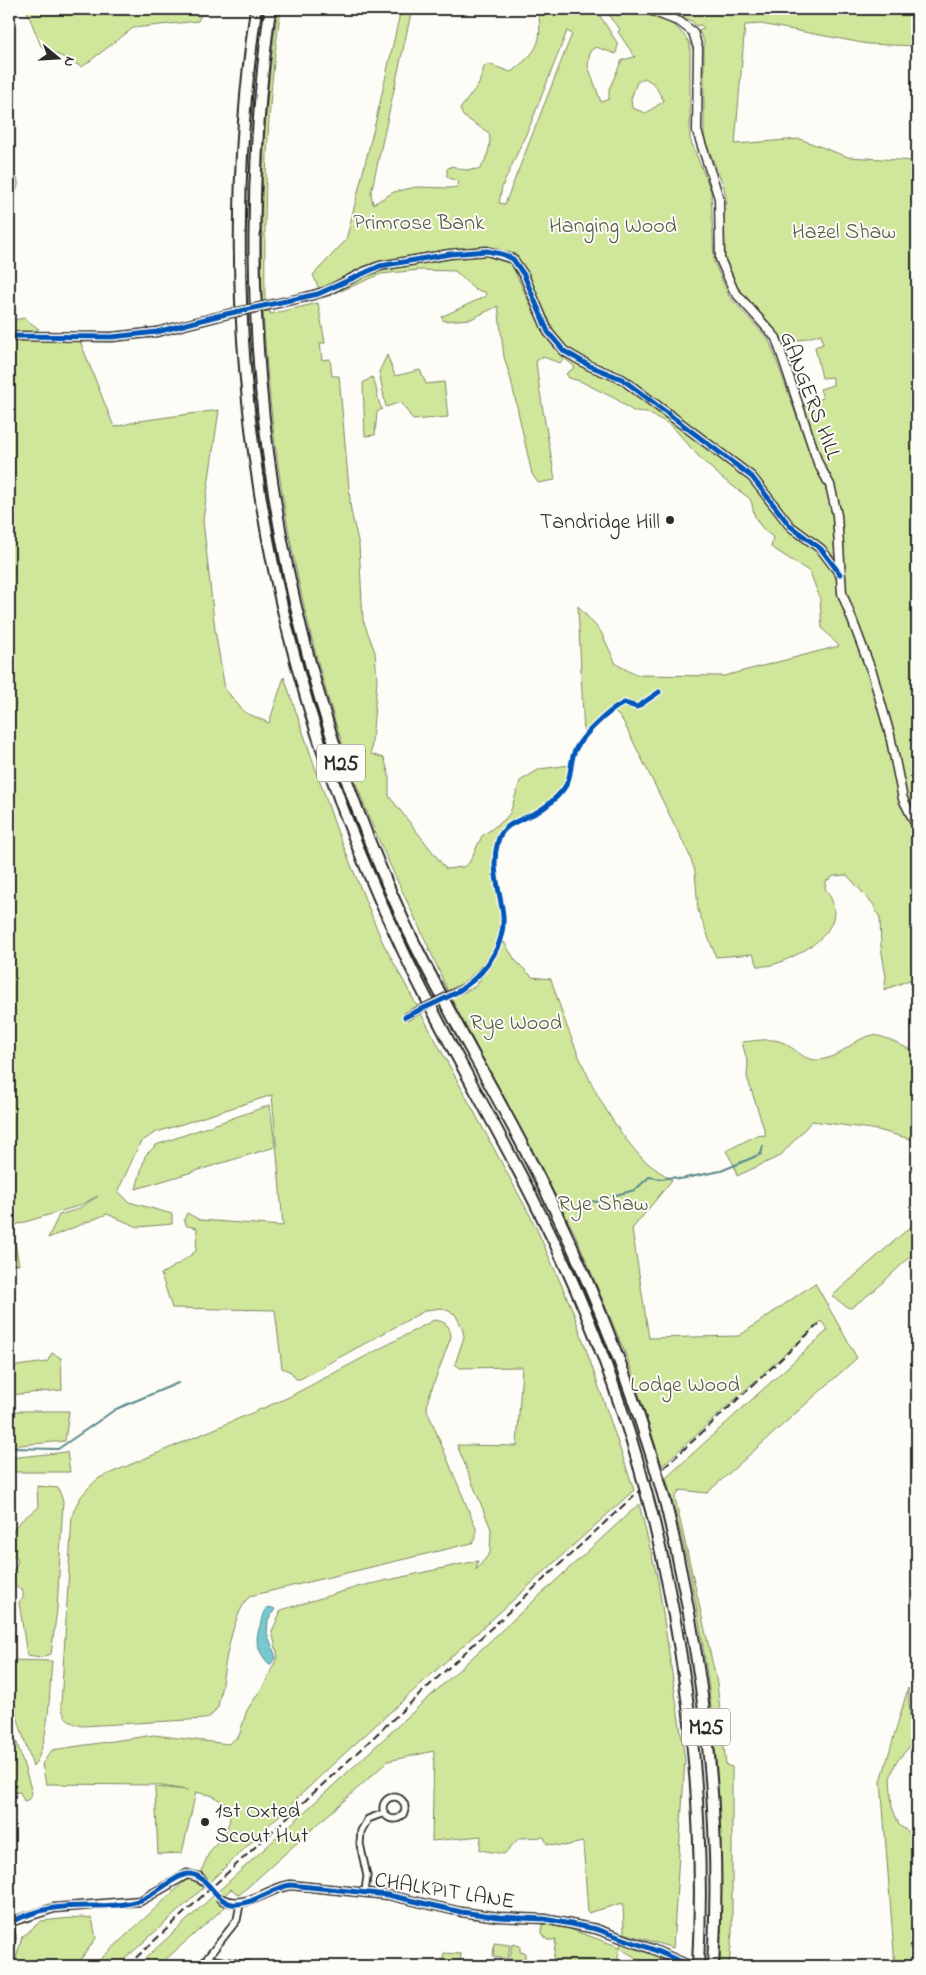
<svg xmlns="http://www.w3.org/2000/svg" width="926" height="1975" font-family="'Indie Flower',sans-serif">
<style>
.green{fill:#d0e69b;stroke:#7e8863;fill-rule:evenodd}
.water{fill:#77c8cf;stroke:#59898d}
.lines{fill:none;stroke-linecap:round;stroke-linejoin:round}
.stream{stroke:#59898d;stroke-width:2}
.tertiary-tunnel{stroke:#d3d2ce;stroke-width:8;stroke-dasharray:8 4;stroke-linecap:butt}
.minor-casing{stroke:#2b2b2b;stroke-width:9}
.tertiary-casing{stroke:#2b2b2b;stroke-width:11}
.motorway-casing{stroke:#2b2b2b;stroke-width:14}
.minor{stroke:#fdfcf7;stroke-width:5.5}
.tertiary{stroke:#fdfcf7;stroke-width:8}
.motorway{stroke:#fdfcf7;stroke-width:10}
.rail{stroke:#2b2b2b;stroke-width:2;stroke-dasharray:8 4;stroke-linecap:butt}
.minor-bridge-casing{stroke:#2b2b2b;stroke-width:9;stroke-linecap:butt}
.tertiary-bridge-casing{stroke:#2b2b2b;stroke-width:11;stroke-linecap:butt}
.motorway-bridge-casing{stroke:#2b2b2b;stroke-width:14;stroke-linecap:butt}
.minor-bridge{stroke:#fdfcf7;stroke-width:5.5}
.tertiary-bridge{stroke:#fdfcf7;stroke-width:8}
.motorway-bridge{stroke:#fdfcf7;stroke-width:10}
.cycleway-casing{stroke:#fdfcf7;stroke-width:8}
.cycleway{stroke:#0057b8;stroke-width:5}
.poi-dot{fill:#2b2b2b;stroke:#fdfcf7;stroke-width:2}
.labels{text-anchor:middle;stroke-width:4;stroke-linejoin:round;paint-order:stroke}
.shield{fill:#fdfcf7;stroke:#6a6a68;stroke-width:1}
.shield-label{font-size:21px;font-weight:bold;fill:#2b2b2b}
.park-label{font-size:22px;fill:#545a47;stroke:#fdfcf7}
.street-label{font-size:22px;fill:#2b2b2b;stroke:#fdfcf7}
.poi-label{font-size:22px;fill:#2b2b2b;stroke:#fdfcf7;text-anchor:end}
</style>
<rect width="100%" height="100%" fill="#fdfcf7"/>
<filter id="ink" filterUnits="userSpaceOnUse"><feTurbulence type="fractalNoise" baseFrequency=".02" numOctaves="2"/><feDisplacementMap in="SourceGraphic" scale="10" xChannelSelector="R" yChannelSelector="G"/><feConvolveMatrix kernelMatrix="1 2 1 2 8 2 1 2 1" color-interpolation-filters="sRGB"/></filter>
<g filter="url(#ink)">
<g class="green">
<path d="M26,9H204L198,21L133,28L82,67L41,46Z"/>
<path d="M278,9H281C266,106 264,203 265,301L262,302C260,203 263,107 278,9Z"/>
<path d="M401,9H412L371,193L373,204L394,192L416,187L451,188L457,187L459,182L447,177V169L452,166L464,170L480,169C487,159 492,144 489,133L463,116L460,109L479,84L484,67L488,64L511,72C538,51 543,44 538,9H599L600,16L618,44L616,54L596,47L590,51L588,66L601,102L609,99V89L622,60L635,57L618,32L620,29L611,19L608,9C618,9 630,7 640,9C659,13 681,27 690,44V139L711,191L714,262L729,296L769,340L815,467L827,487L837,538L836,564L791,524L775,501L752,476L605,370L575,355L561,344L528,278L511,254L483,248L379,263L354,272L320,291L313,275L346,240L376,120ZM567,31L572,34L505,204L499,203L502,187L531,123ZM645,78L654,84L664,101L646,113L632,108L631,99L637,82Z"/>
<path d="M658,9H917V46L868,44L761,24L745,25L735,144L800,139L848,157L917,161V822L905,797L845,592L839,512L829,472L824,466L802,405L823,398L820,389L833,385V377L822,378L815,347L823,344L821,334L783,345L772,326L736,286L724,256L723,218L727,206L724,187L704,138V41L699,31L704,28L701,25L696,26L692,21Z"/>
<path d="M9,167C24,183 18,187 9,204Z"/>
<path d="M484,255H494L510,261L537,319L553,346L622,382L670,417L690,436L749,478L788,527L819,549L838,577L873,683L900,801L917,835V977L884,990L886,977L881,947L880,918L873,904L847,875L834,876L826,881L825,888C849,921 820,943 792,957C781,962 771,967 758,966L753,954L716,957L698,910L695,871L689,854L622,719L612,710L584,735L578,606L601,632L616,664L636,675L724,676L839,646L822,628L820,599L810,572L771,547L773,537C765,532 757,523 754,514C752,508 753,503 749,498L722,478L700,458L671,425L646,412L633,411L616,399L580,381L569,378L566,374L575,367L564,358L560,363L543,357L536,361C540,401 549,440 555,480L538,483L532,474L511,380L504,357L498,306L471,319L444,321L441,317L486,296L485,292L475,290L455,271L419,270L381,274L341,291V288C385,264 434,258 484,255Z"/>
<path d="M318,303L325,343H320L322,360L330,359L332,376H339L351,511L359,545L363,620L375,652L377,680L371,754L384,758L389,775V796L446,869L463,867L469,863L482,836L504,820L510,813L520,781L540,769L570,765C565,787 552,803 531,813C519,819 504,822 498,836C479,881 521,917 486,960C475,974 463,984 448,992C419,921 381,854 355,781C301,630 272,472 263,312L270,311V314Z"/>
<path d="M24,318L39,329L28,334H9V321Z"/>
<path d="M9,340L80,341L114,427L139,421L219,410L203,520L215,630L225,689L244,712L269,723L284,677L336,828L382,941L534,1223L573,1311L634,1490L332,1765L198,1893L117,1966H93L185,1881L191,1879L199,1885L206,1879L200,1874C203,1868 205,1861 208,1855C218,1837 234,1831 229,1806L213,1796L196,1792L182,1853L158,1854L155,1787L187,1790L156,1785L46,1784L42,1764L52,1750L154,1735L228,1744L239,1736L247,1710L264,1685L278,1656L272,1632L281,1610L361,1586L462,1564L478,1561L476,1570L490,1553L491,1529L457,1445L517,1446L522,1367L460,1368L455,1364L464,1337L462,1327L455,1314L442,1308L426,1310L300,1379H296L291,1372L282,1368L275,1310L172,1308L161,1274L180,1263L196,1251L197,1228L187,1226L184,1220L187,1213L200,1220L283,1226L272,1095L154,1133L140,1143L118,1191L129,1202L172,1214V1224L138,1227L107,1214L48,1238L59,1215L78,1209L98,1196L78,1206L12,1226L19,1265L14,1264L9,1270Z"/>
<path d="M387,355L395,376L420,370L426,384L444,382L448,417L413,420L401,402L386,407L379,372Z"/>
<path d="M372,377C378,387 376,399 382,409L377,412L375,435L365,436L363,383Z"/>
<path d="M504,942L515,960L532,977L551,979C570,1040 596,1107 639,1155C648,1165 662,1173 672,1180L632,1229L649,1338L739,1336L815,1283L857,1358L707,1493L680,1490L675,1498L717,1683L726,1765L732,1767V1933L729,1966H720C726,1802 712,1636 666,1478L828,1330L821,1321L662,1466L628,1360L575,1234L451,998L476,986Z"/>
<path d="M873,1035C890,1037 901,1047 917,1052V1141L878,1130L812,1121L780,1156L737,1176L734,1165L726,1151L755,1136L766,1135L747,1077L748,1064L742,1042C755,1041 772,1037 784,1043C796,1049 804,1061 818,1060C840,1059 853,1038 873,1035Z"/>
<path d="M270,1105L275,1147L136,1189L145,1156L156,1145Z"/>
<path d="M917,1221V1250L876,1289L851,1308L847,1307L832,1296Z"/>
<path d="M434,1320C446,1321 450,1326 451,1337L428,1399L427,1410L476,1528V1538L472,1543L250,1596C229,1618 224,1676 218,1707L212,1715L205,1719L82,1726C69,1723 64,1718 61,1705L72,1516C77,1499 86,1489 99,1478L287,1398Z"/>
<path d="M52,1353L61,1358L62,1390L9,1395V1367L47,1362Z"/>
<path d="M9,1411H69L65,1441L9,1446Z"/>
<path d="M67,1452L70,1472H9V1458Z"/>
<path d="M37,1486L58,1488L63,1501L57,1610L51,1654L41,1657L27,1655L19,1602L23,1598V1591L13,1585L12,1573L18,1562L17,1557L9,1554C9,1528 18,1522 38,1508Z"/>
<path d="M639,1504L658,1580L685,1760L673,1948L624,1933L623,1903L588,1913L583,1842L564,1846L547,1844L544,1837L519,1838L504,1854L480,1850L481,1836L432,1841L434,1751L388,1761L239,1895L231,1889L218,1902L225,1907L158,1966H137Z"/>
<path d="M9,1660L52,1661C49,1690 50,1744 33,1767L9,1691Z"/>
<path d="M908,1688L912,1744L896,1762L890,1778L892,1807L899,1825L917,1838V1966H895L881,1781Z"/>
<path d="M9,1717L32,1792L30,1799L24,1801L20,1792L13,1793L9,1797Z"/>
<path d="M82,1917L92,1918L96,1938L76,1966H14L22,1937L41,1921Z"/>
<path d="M542,1924L559,1925L620,1947L621,1940L688,1966H649L620,1948L616,1966H552L556,1940H547L542,1933Z"/>
<path d="M494,1943L510,1945L508,1959L493,1957Z"/>
<path d="M512,1944L520,1946V1952L525,1953V1961L510,1960Z"/>
<path d="M444,1953L461,1954L460,1966H445L442,1964Z"/>
</g>
<path class="water" d="M269,1607L275,1609L268,1620L267,1633L276,1657L270,1665C249,1642 258,1634 266,1608Z"/>
<g class="lines">
<g class="stream">
<path d="M577,1210L590,1201L599,1202L608,1197L635,1190L649,1177L662,1179L673,1177L680,1179L721,1171L761,1154L763,1146"/>
<path d="M9,1448L58,1449L116,1409L178,1383"/>
</g>
<path class="tertiary-tunnel" d="M203,1881L221,1899"/>
<defs>
<g id="minor">
<path d="M449,995L463,988"/>
<circle cx="394" cy="1808" r="11"/>
<path d="M365,1892L367,1876L360,1844L361,1831L368,1819L384,1813"/>
<path d="M208,1959L255,1966"/>
<path d="M201,1966L237,1920L240,1904"/>
</g>
<g id="tertiary">
<path d="M647,9L680,22L693,32L698,48L697,131L719,198L720,259L734,291L776,338L818,463L830,485L837,515L842,593L873,675L890,735L903,799L917,827"/>
<path d="M306,297L327,291L364,272L380,266L450,254L487,251L513,259L524,275L548,332L564,351L590,366L622,379L752,477L790,526L821,549L839,573"/>
<path d="M9,336L112,337L157,332L228,314"/>
<path d="M221,1899C245,1911 266,1889 290,1885L388,1895L461,1912L499,1917L545,1919L596,1929L652,1949L691,1966"/>
<path d="M9,1919L11,1938L9,1952"/>
<path d="M10,1922L54,1908L140,1901L187,1874L199,1877L203,1881"/>
</g>
<g id="motorway">
<path d="M256,9C210,335 263,659 405,955C447,1044 498,1127 541,1215C582,1296 614,1379 639,1466"/>
<path d="M270,9C228,326 271,633 405,924C441,1000 485,1073 524,1148C576,1248 620,1352 653,1460"/>
<path d="M665,1501C702,1653 723,1810 713,1966"/>
<path d="M652,1514C689,1663 706,1813 698,1966"/>
</g>
</defs>
<use href="#minor" class="minor-casing"/>
<use href="#tertiary" class="tertiary-casing"/>
<use href="#motorway" class="motorway-casing"/>
<use href="#minor" class="minor"/>
<use href="#tertiary" class="tertiary"/>
<use href="#motorway" class="motorway"/>
<path class="rail" d="M127,1966L821,1322"/>
<defs>
<path id="minor-bridge" d="M405,1017L449,995"/>
<path id="tertiary-bridge" d="M228,314L306,297"/>
<g id="motorway-bridge">
<path d="M653,1460L665,1501"/>
<path d="M639,1466L652,1514"/>
</g>
</defs>
<use href="#minor-bridge" class="minor-bridge-casing"/>
<use href="#tertiary-bridge" class="tertiary-bridge-casing"/>
<use href="#motorway-bridge" class="motorway-bridge-casing"/>
<use href="#minor-bridge" class="minor-bridge"/>
<use href="#tertiary-bridge" class="tertiary-bridge"/>
<use href="#motorway-bridge" class="motorway-bridge"/>
<defs>
<g id="cycleway">
<path d="M9,336L112,337L157,332L217,316L318,294L380,266L450,254L487,251L502,254L513,259L524,275L548,332L564,351L590,366L622,379L752,477L790,526L821,549L840,574"/>
<path d="M405,1017C424,1007 446,1000 463,988C489,970 508,940 502,908C498,885 491,865 498,841C503,822 524,820 539,811C547,806 556,798 562,791C571,781 570,768 573,756C577,739 609,710 624,703L637,707L659,692"/>
<path d="M9,1919L10,1922C24,1916 39,1910 54,1908C82,1904 111,1909 138,1901C154,1897 174,1875 188,1874C207,1873 214,1901 232,1904C248,1907 272,1888 290,1885L388,1895L461,1912L499,1917L545,1919L596,1929L652,1949L691,1966"/>
</g>
</defs>
<use href="#cycleway" class="cycleway-casing"/>
<use href="#cycleway" class="cycleway"/>
</g>
</g>
<g class="poi-dot">
<circle cx="670" cy="520" r="5"/>
<circle cx="205" cy="1822" r="5"/>
</g>
<g class="labels">
<g class="shield">
<rect x="317" y="744.5" width="48" height="37" rx="4"/>
<rect x="682" y="1708.5" width="48" height="37" rx="4"/>
</g>
<g class="shield-label">
<text x="341" y="770">M25</text>
<text x="706" y="1734">M25</text>
</g>
<g class="park-label">
<text x="419" y="229">Primrose Bank</text>
<text x="613" y="232">Hanging Wood</text>
<text x="844" y="238">Hazel Shaw</text>
<text x="516" y="1029">Rye Wood</text>
<text x="603" y="1210">Rye Shaw</text>
<text x="685" y="1391">Lodge Wood</text>
</g>
<g class="street-label">
<text transform="translate(812 395) rotate(69)" y="8">GANGERS HILL</text>
<text transform="translate(445 1889) rotate(9)" y="8">CHALKPIT LANE</text>
</g>
<g class="poi-label">
<text x="660" y="528">Tandridge Hill</text>
<text x="215" y="1817" text-anchor="start">1st Oxted<tspan x="215" dy="25">Scout Hut</tspan></text>
</g>
</g>
<rect width="926" height="1975" fill="none" stroke="#fdfcf7" stroke-width="30"/>
<rect x="15" y="15" width="896" height="1945" fill="none" stroke="#2b2b2b" stroke-width="2" filter="url(#ink)"/>
<g transform="translate(58 58) rotate(108)" stroke="#fdfcf7" stroke-width="4" paint-order="stroke">
<path d="M0-4L9 19L0 12L-9 19Z" fill="#2b2b2b"/>
<text y="-8" font-size="14" font-weight="bold" text-anchor="middle" fill="#2b2b2b">N</text>
</g>
</svg>
